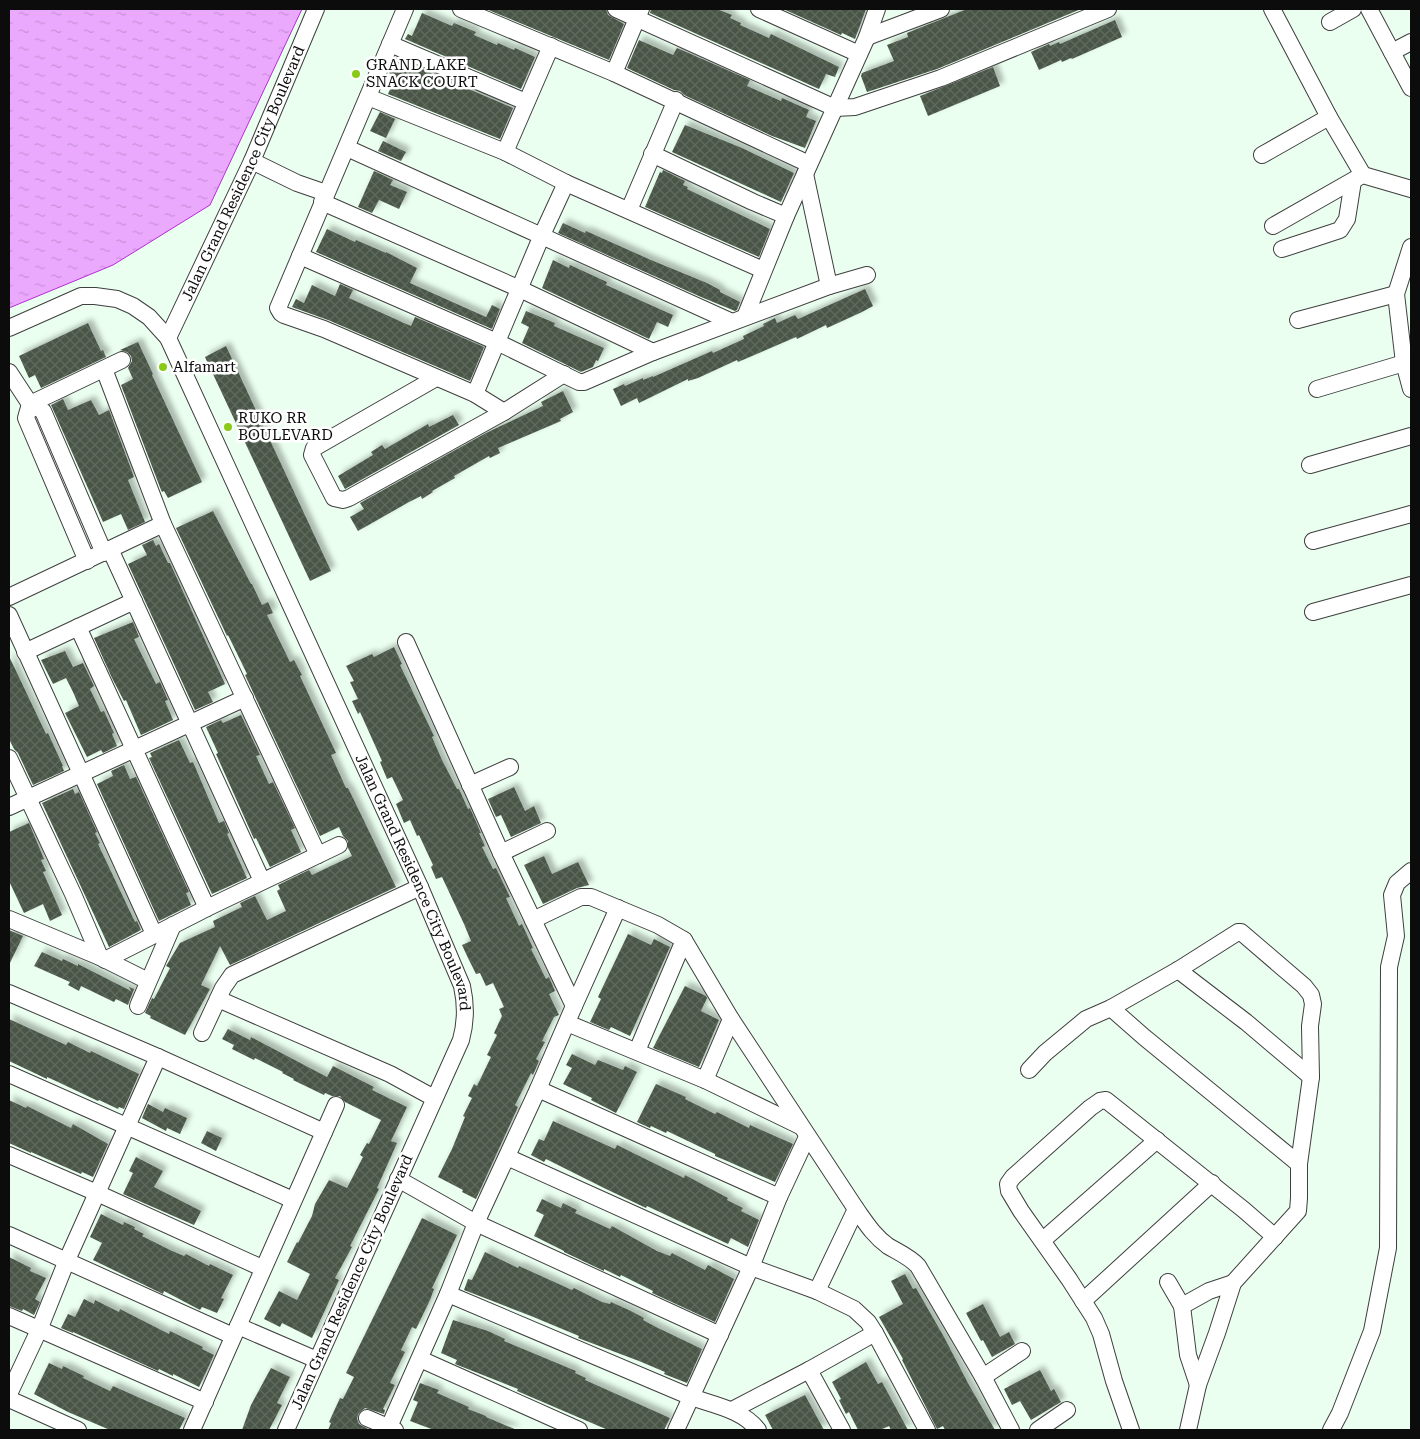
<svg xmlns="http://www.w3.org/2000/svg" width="1420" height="1439" font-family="'Roboto Serif',serif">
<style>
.water{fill:url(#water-ripples);stroke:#ba28db}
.building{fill:url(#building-cross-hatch);filter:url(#shadow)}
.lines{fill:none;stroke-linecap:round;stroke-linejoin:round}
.minor-casing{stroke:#3f3f3f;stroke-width:18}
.minor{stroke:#fff;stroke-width:16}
.poi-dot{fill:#88ca16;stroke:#fff;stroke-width:2}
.labels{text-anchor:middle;stroke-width:5;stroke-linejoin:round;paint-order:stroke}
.poi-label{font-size:15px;fill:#0c0c0c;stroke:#fff;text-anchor:start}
.street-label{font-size:15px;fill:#0c0c0c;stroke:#fff}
</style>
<defs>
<pattern id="water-ripples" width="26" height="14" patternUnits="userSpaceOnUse" patternTransform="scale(1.25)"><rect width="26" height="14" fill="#eba9fd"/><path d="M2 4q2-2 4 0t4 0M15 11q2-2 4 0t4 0" fill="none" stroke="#c890d8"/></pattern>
<pattern id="building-cross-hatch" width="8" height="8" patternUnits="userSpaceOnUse" patternTransform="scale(1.25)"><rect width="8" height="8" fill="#4a5647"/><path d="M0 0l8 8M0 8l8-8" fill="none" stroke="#60695d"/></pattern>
<filter id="shadow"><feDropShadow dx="4.5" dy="-4.5" stdDeviation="2.5" flood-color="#0004"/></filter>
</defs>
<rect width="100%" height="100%" fill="#eaffef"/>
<path class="water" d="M9,9H302L210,205L113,265L9,308Z"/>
<g class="building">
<path d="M486,9H606L608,15L624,24L609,60Z"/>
<path d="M651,9H717L732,15L730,18L741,23L740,25L769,38L771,34L839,67L835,77L826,74L819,89L650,13Z"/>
<path d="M783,9H866L855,39L842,33L841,35Z"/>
<path d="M967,9H1081L937,69L867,92L861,76L862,73L894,61L887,45L908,37L907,33Z"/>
<path d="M422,13L452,26L454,23L476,32L474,35L497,45L498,43L514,50L515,48L535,57L521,89L405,39L408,34L412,36Z"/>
<path d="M1115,20L1122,37L1072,59L1071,58L1062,62L1061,60L1039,70L1031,52L1049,44L1050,46L1059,42L1060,44Z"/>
<path d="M639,40L673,55L677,48L750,80L747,86L781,101L782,98L809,110L806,117L816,121L805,148L772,136L684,95L680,91L674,90L627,68Z"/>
<path d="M396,58L513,108L500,139L388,94L396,76L389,73Z"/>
<path d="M993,67L1000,86L928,116L920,96Z"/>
<path d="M380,112L395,119L386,138L370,131Z"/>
<path d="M685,125L742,148L794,173L781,202L672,152Z"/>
<path d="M383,141L406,152L401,161L378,151Z"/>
<path d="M663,170L685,181L683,185L688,187L687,189L770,229L759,257L645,207L660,172L662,173Z"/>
<path d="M374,171L393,180L390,185L407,192L399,209L379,200L372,213L358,207Z"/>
<path d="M563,223L585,233L586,231L651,260L707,283L720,290V292L740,302L737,310L735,311L701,297L558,233Z"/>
<path d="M327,229L355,242L356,240L386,253V252L417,268L410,283L486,317L492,305L500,309L492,329L316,252Z"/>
<path d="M553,260L569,268L570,265L607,282L606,285L673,315L668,327L657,322L649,339L542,288Z"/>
<path d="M340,284L353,290L349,298L404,323L411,326L415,317L484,347L470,381L328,320L292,307L296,299L304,303L312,285L335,296Z"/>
<path d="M865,289L873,306L862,312L827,328L826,325L797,339L796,337L738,362L737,360L698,378L688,381V379L639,403L637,398L621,406L613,389L624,384L625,386L643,378V380L653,376V377L712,351L713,353L744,339L743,336L764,326L763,324L775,318L777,323L795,315L798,319Z"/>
<path d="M526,311L555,323L554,326L604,348L598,361L596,360L593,367L581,372L522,343L529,327L521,323Z"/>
<path d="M88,323L101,351L103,350L106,357L41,388L35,375L29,378L19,356Z"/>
<path d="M138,342L153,374L152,375L202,482L168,498L164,491L162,492L161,490L121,385L133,379L128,368L132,361L131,356L127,352L120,350Z"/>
<path d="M226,346L331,571L310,581L205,357Z"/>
<path d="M563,391L573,412L560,419L561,421L498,448L500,453L490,458L489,456L454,476L455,478L432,491L433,492L422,499L421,496L409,502L358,531L350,517L364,509L360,503L486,433L543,406L541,402Z"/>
<path d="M63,399L68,410L91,400L99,415L109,410L134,477L128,480L145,522L128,530L121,514L103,522L51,405Z"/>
<path d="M453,415L459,425L345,489L338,476L373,455L371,452L382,445L385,449L428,424L429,427Z"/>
<path d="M213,511L251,584H252L262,605L268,602L273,613L267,615L290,662L294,660L302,675L300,676L336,753L331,755L346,788H348L353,798L396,887L230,965L220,946L201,985L210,989L185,1035L150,1018L151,1016L145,1013L152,998L154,999L170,968L166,966L180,943L215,927L213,921L242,907L240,903L255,896L267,920L286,911L277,891L280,889L278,885L309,870L312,875L352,856L348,848V841L343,836L339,827L320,836L245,675L247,674L228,635L227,636L176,528Z"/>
<path d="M153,540L156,546L159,544L168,563H170L225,684L208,692L213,702L195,710L128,564L147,555L142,545Z"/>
<path d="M133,622L139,637L134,639L156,684L160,682L168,700L165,701L173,720L141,735L126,700L124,701L112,678L94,638Z"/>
<path d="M394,647L402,664L400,665L434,736L432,737L442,760L457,789H459L468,809L470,808L481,833H479L485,846L482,847L493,869L496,868L510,897L506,898L519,926L522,924L533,948L531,949L546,979L549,977L555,991L549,994L559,1015L554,1017L542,1041L545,1042L536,1059L539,1061L533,1075L531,1073L515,1105L518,1107L476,1199L462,1192L463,1190L438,1177L452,1149L465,1117L463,1116L472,1098L468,1096L474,1084L477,1086L491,1057L487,1055L497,1035L494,1033L502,1016L499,1009L504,1007L493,983L486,986L480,973L476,974L468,958L462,945L471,941L464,924L442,877L436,879L431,867L433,865L419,835L417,836L410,820L404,823L396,804L403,800L392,777L387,779L380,762L382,761L360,712L358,714L352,701L358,699L350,682L354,681L346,666L372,654L374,657Z"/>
<path d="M65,651L73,667L83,663L94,686L90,689L101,712L104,711L114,733L112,734L117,746L103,753L101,750L87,757L65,713L79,706L73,692L66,678L53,684L41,660Z"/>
<path d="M9,656L46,734L48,733L63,766H62L64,771L33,785L18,753L14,749L9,739Z"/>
<path d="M241,715L260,755L256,756L269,784L273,782L295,828L291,830L301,852L270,867L256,838L254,839L242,812L216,754L218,753L206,727L221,720L223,723Z"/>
<path d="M179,740L190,763L193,762L219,823L224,821L229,833L227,834L247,878L212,894L149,758L152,757L150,753Z"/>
<path d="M124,765L130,779L136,777L189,892L186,893L191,905L159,921L97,784L113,776L111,771Z"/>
<path d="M514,787L525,811L534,806L541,823L511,837L501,815L496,817L488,799Z"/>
<path d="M73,789L75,794L79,792L97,832L95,833L100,843L98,844L135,922L137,921L141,930L109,947L42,803Z"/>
<path d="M29,823L44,859L41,860L46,871L43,872L62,915L50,921L43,904L24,913L9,881V832Z"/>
<path d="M544,856L552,874L578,862L589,885L577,888L543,904L524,865Z"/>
<path d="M9,930L23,936L9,965Z"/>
<path d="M628,934L651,945L654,939L670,947L630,1036L611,1027L609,1030L590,1022L601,999L598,997Z"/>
<path d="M42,952L62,961L63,959L78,966V964L131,991L129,987L134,989L128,1005L116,999L114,1002L81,986L79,991L68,985L70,982L34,966Z"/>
<path d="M685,986L706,996L707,998L701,1011L719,1020L699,1067L653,1048Z"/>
<path d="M9,1019L66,1045L68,1042L90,1053L91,1051L139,1074L124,1109L119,1107L118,1109L99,1100L98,1101L58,1082L47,1077V1079L9,1061Z"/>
<path d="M228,1029L250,1040L251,1037L327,1077L333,1066L374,1087L372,1090L407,1107L391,1141L397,1143L377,1188L379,1189L350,1246L352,1247L335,1278L339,1280L312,1338L282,1323L280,1327L264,1319L279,1291L297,1300L310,1274L287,1262L297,1242L298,1243L312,1216L315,1204L329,1180L347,1188L363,1157L360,1155L367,1143L369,1144L381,1120L345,1102L340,1096H332L325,1093L324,1095L293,1080L294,1079L282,1073L283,1072L255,1058L254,1060L232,1049L234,1045L222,1039Z"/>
<path d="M572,1054L595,1065L598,1060L623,1070L625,1066L637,1072L616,1113L591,1100L592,1098L563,1084L572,1068L566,1065Z"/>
<path d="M656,1084L686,1097L685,1099L715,1114L717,1112L749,1128L750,1125L793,1144L775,1182L727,1161L715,1156V1154L667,1131L666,1133L651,1126L650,1128L637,1122Z"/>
<path d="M9,1100L26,1108L27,1106L71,1128L73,1124L108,1144L93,1177L82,1172L81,1174L31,1152V1153L9,1143Z"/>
<path d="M148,1104L163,1112L165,1108L187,1118L180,1134L167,1128L166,1131L142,1118Z"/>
<path d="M553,1121L615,1149L617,1145L684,1178L685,1175L728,1198L727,1200L743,1208L741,1211L759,1220L748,1247L731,1238L728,1244L647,1206L646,1208L606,1189L546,1159L544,1162L531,1155L539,1139L544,1141Z"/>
<path d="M207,1131L222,1138L216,1151L201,1143Z"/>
<path d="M136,1157L163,1171L154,1187L201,1211L194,1225L123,1194L133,1173L129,1171Z"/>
<path d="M542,1199L561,1208L563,1203L577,1210L575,1213L610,1229L612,1226L657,1251L670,1256L672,1253L705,1270L708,1265L734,1279L715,1322L652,1293L653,1291L621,1275L620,1277L604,1269V1271L564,1252V1251L534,1236L544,1215L536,1211Z"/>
<path d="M101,1214L123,1225L124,1222L135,1227L134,1229L144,1234L142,1236L170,1250L184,1256L186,1254L209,1266L210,1264L233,1275L221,1298L224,1299L217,1313L202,1307L200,1310L164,1291L163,1294L93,1260L102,1243L90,1237Z"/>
<path d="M422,1218L457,1235L432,1288L434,1289L430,1300L416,1329L412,1327L401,1350L405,1352L390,1383L395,1385L383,1409L385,1410L384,1414L365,1408L358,1414L357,1419L359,1424L370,1430H328L331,1423L329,1422L340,1398L343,1399L354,1377L346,1373Z"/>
<path d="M485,1252L518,1268L519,1266L572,1290L574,1288L602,1302L610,1304L611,1302L631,1311L644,1318L643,1320L656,1327L702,1349L687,1383L664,1374L665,1372L639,1361L578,1338L579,1336L531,1316L464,1290L468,1279L472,1280Z"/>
<path d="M9,1257L31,1268L30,1271L46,1278L35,1299L40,1302L34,1315L23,1309L22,1311L9,1306Z"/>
<path d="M905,1274L913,1289L916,1288L944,1337L969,1385L995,1430H945L943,1426L937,1429L902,1360L903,1359L879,1317L903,1304L891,1281Z"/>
<path d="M84,1299L94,1304L95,1300L119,1312L120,1309L169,1334L170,1331L203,1347L202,1349L214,1355L199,1387L173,1374V1376L159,1369L158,1371L73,1332V1333L61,1328L68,1314L75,1317Z"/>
<path d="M983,1304L1000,1337L1009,1332L1015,1344L992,1357L983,1340L981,1341L966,1313Z"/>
<path d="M453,1320L488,1331L505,1339L504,1341L576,1371L575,1373L586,1378L585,1380L670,1418L664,1430H608L517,1391L518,1389L455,1364L457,1360L441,1353Z"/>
<path d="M866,1362L878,1384L882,1382L908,1430H891L889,1426L880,1430H858L849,1412L846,1414L839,1400L841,1399L832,1382Z"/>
<path d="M49,1363L62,1369L63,1366L84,1376L83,1378L110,1391L113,1386L185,1418L179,1430H110L68,1412L34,1394Z"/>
<path d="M271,1368L290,1377L277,1403L282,1405L269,1430H242L251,1405Z"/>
<path d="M1040,1370L1051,1391L1054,1389L1061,1402L1031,1420L1020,1401L1012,1405L1004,1389Z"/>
<path d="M420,1383L439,1390L437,1393L469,1407L468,1409L486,1416V1417L517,1430H434L410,1421L418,1402L413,1400Z"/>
<path d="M805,1395L824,1430H773L765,1415Z"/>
</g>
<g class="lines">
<defs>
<g id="minor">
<path d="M405,9L278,308L281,313L284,315L324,329L475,394L504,412"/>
<path d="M461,9L614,73L809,164"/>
<path d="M616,9L835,108L855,107L941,78L1108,9"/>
<path d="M759,9L859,54"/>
<path d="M1272,9L1329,117L1363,175L1411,189"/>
<path d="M1369,9L1411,88"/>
<path d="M1330,22L1353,9"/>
<path d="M867,37L941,9"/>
<path d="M390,44L526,102"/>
<path d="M1392,52L1411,42"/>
<path d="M614,73L641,9"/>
<path d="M368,97L505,152L566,183L763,270"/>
<path d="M347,148L732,322"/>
<path d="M505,152L551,46"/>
<path d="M652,154L753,202L786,216"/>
<path d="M1262,155L1329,117"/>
<path d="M252,161L297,183L326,193"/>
<path d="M805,174L829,286"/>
<path d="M322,202L520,289L653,352"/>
<path d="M629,210L676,100"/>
<path d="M1273,226L1359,177"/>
<path d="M1411,247L1396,294L1404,363L1411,389"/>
<path d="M1282,249L1340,230L1347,219L1353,181"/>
<path d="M300,256L497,342L579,382H584L653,352L829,286L867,275"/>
<path d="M745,317L786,216L867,37L877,9"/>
<path d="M1298,320L1396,294"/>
<path id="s1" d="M9,328L81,296H95L117,299L133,306L149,317L168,338L420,887L462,986C466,1004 466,1022 461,1040L286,1430"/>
<path id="s2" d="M168,338L252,161L316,9"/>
<path d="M104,369L163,524L318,855"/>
<path d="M9,372L30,404L43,411L104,553"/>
<path d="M436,378L314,448L312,455L334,498L343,500L349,498L504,412L564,374"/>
<path d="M1317,389L1404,363"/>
<path d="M475,394L542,235L566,183"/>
<path d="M1310,465L1411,436"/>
<path d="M1313,541L1411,514"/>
<path d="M110,549L262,881"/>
<path d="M87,561L26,418L30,404L122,360"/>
<path d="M9,597L163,524"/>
<path d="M1313,612L1411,585"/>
<path d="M9,615L154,934"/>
<path d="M78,627L207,908"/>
<path d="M406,642L501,853L574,1006"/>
<path d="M25,652L134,601"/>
<path d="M9,758L73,894L100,957"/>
<path d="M470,785L510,767"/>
<path d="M9,807L245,698"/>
<path d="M501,853L547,831"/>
<path d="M9,919L100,957L148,981"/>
<path d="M533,920L581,897H591L658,925L684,940L731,1019L856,1209C866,1223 874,1236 888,1246C898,1252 910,1257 918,1266L983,1377L1011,1430"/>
<path d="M105,960L207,908L339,845"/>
<path d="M1178,970L1246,1022L1311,1077"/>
<path d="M9,993L158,1057L324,1132"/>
<path d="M218,999L390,1074L434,1098"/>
<path d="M138,1006L173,925"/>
<path d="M1111,1008L1144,1037L1299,1164"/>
<path d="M567,1023L705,1080L800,1126"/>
<path d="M202,1033L223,988L232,975L420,887"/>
<path d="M637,1051L684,940"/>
<path d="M1029,1070L1045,1053L1086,1019L1111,1008L1178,970L1238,932H1241L1304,986L1311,995L1313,1004L1310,1026L1311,1077L1299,1164V1198L1298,1211L1233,1283L1217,1333L1198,1385L1188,1430"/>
<path d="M9,1074L293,1200"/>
<path d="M705,1080L731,1019"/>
<path d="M538,1089L779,1197"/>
<path d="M9,1155L97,1193L262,1268"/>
<path d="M507,1157L751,1267L817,1291L854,1309L868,1322L875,1333L927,1430"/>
<path d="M398,1179L476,1223L720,1335"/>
<path d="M9,1235L233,1336"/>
<path d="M1043,1240L1157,1140"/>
<path d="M1168,1282L1182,1306L1188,1355L1198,1385"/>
<path d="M817,1291L856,1209"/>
<path d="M448,1294L691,1397C714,1405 743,1410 758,1430"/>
<path d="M1083,1301L1212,1183"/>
<path d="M1182,1306L1209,1291L1233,1283"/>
<path d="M9,1316L205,1402"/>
<path d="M238,1326L317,1360"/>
<path d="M420,1359L579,1430"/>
<path d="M809,1370L842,1430"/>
<path d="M983,1377L1022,1351"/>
<path d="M9,1394L39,1330L67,1260L158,1057"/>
<path d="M9,1399L78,1430"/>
<path d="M732,1410L809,1370L875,1333"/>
<path d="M367,1418L395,1430"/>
<path d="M389,1427L448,1294L476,1223L538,1089L574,1006L618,908"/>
<path d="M192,1430L336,1105"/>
<path d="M676,1430L751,1267L779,1197L807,1137"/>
<path d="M1038,1430L1067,1410"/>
<path d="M1131,1430L1114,1381L1101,1334L1094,1318L1069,1279L1021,1211L1009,1191L1008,1184L1013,1177L1090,1108L1100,1101L1106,1100L1244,1210L1275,1237"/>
<path d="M1331,1430L1340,1413L1372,1331L1388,1248L1389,967L1396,936L1392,895L1397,883L1411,871"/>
</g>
</defs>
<use href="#minor" class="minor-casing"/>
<use href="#minor" class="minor"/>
</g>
<g class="poi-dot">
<circle cx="356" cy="74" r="5"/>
<circle cx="163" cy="367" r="5"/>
<circle cx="228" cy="427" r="5"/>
</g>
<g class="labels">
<g class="poi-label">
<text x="366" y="70">GRAND LAKE<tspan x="366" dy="17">SNACK COURT</tspan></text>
<text x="173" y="372">Alfamart</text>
<text x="238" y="423">RUKO RR<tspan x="238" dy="17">BOULEVARD</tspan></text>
</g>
<g class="street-label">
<text dy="5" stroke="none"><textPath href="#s2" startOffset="181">Jalan Grand Residence City Boulevard</textPath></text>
<text dy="5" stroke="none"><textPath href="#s1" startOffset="778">Jalan Grand Residence City Boulevard</textPath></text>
<text transform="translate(352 1282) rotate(-66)" y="5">Jalan Grand Residence City Boulevard</text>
</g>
</g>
<rect width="1420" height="1439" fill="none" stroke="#0c0c0c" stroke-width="20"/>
</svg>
